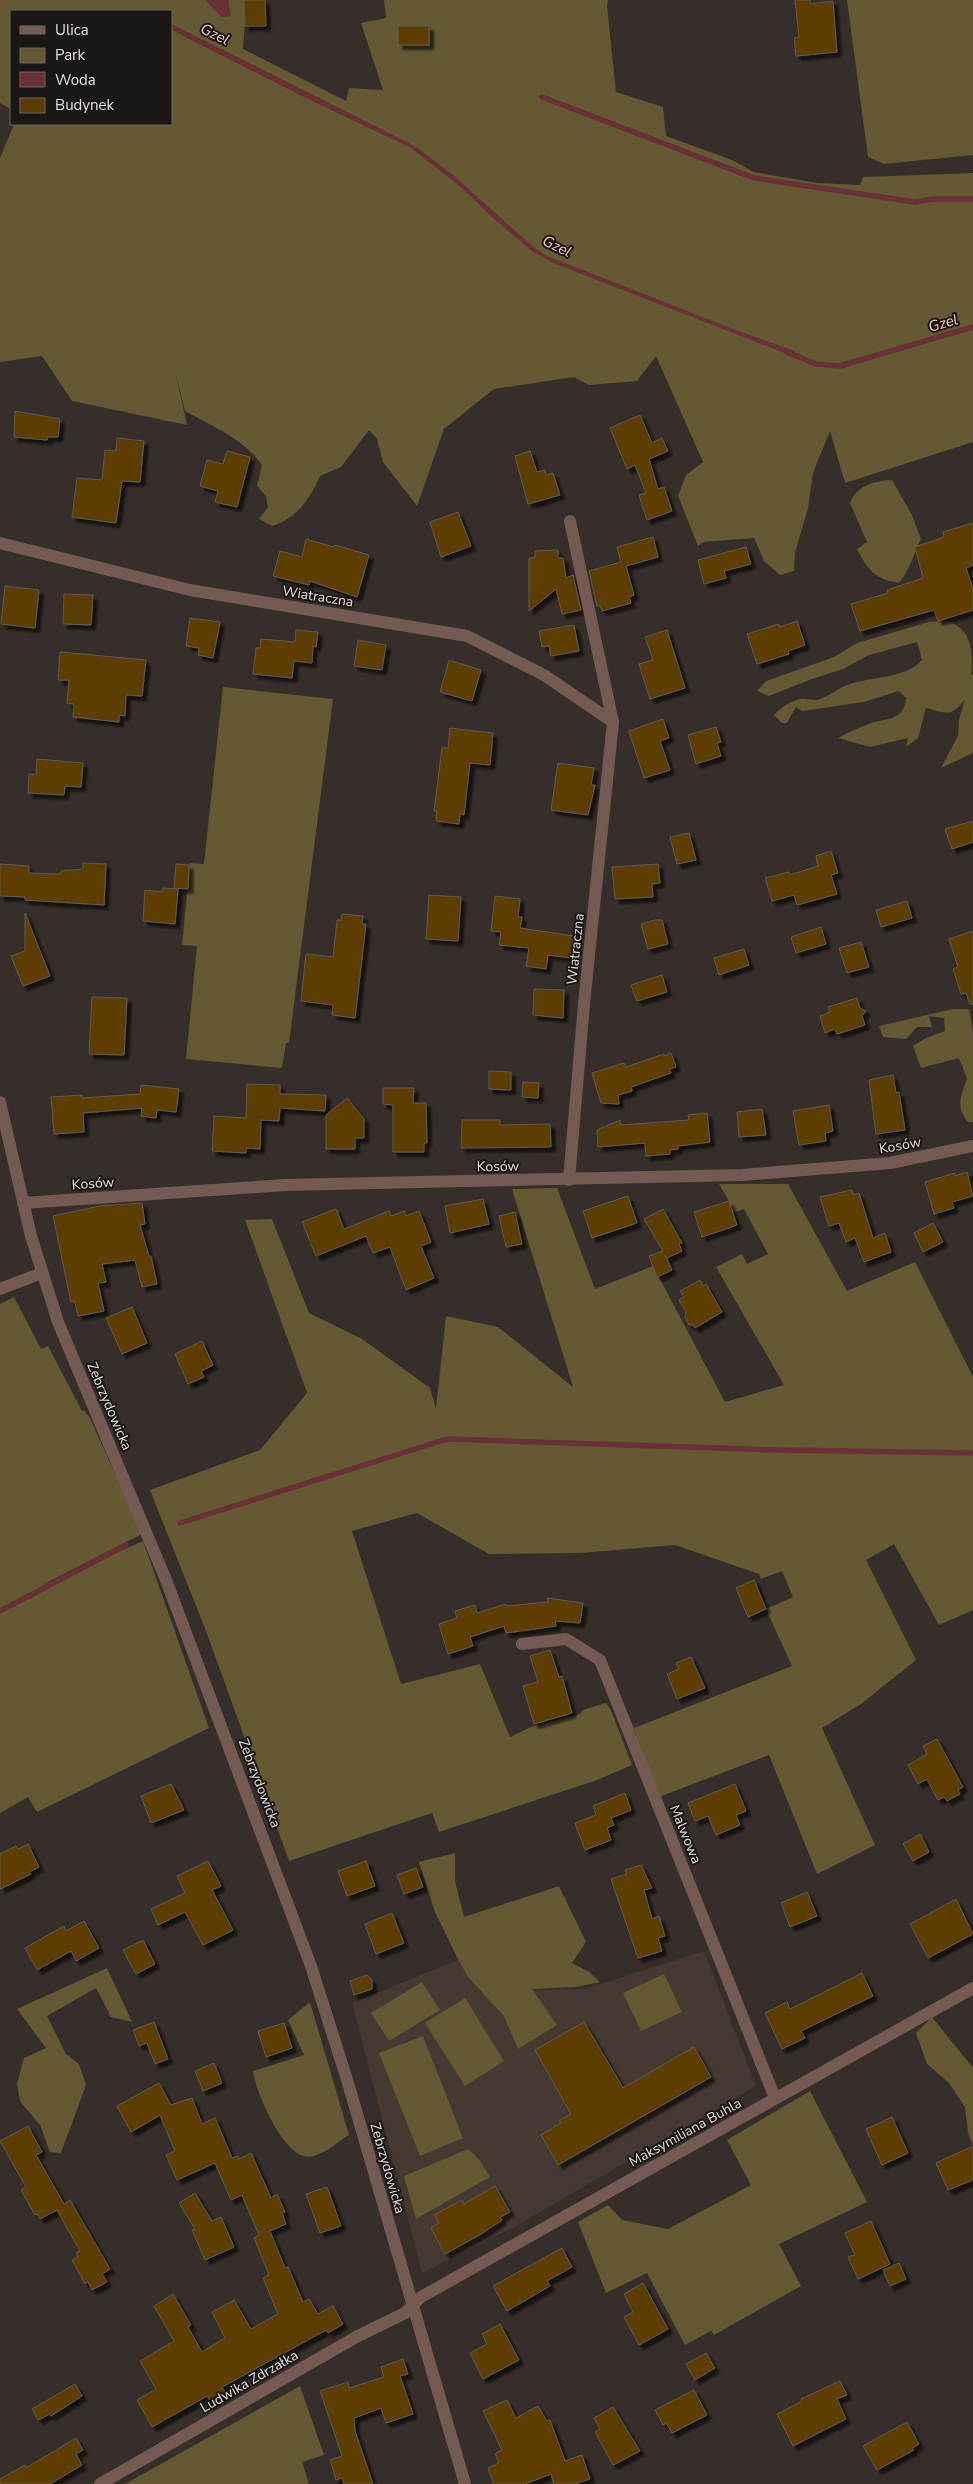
<svg xmlns="http://www.w3.org/2000/svg" width="973" height="2484" font-family="'Nunito Sans',sans-serif">
<style>
.built{fill:#453931}
.green{fill:#645932}
.water{fill:#693038}
.lines{fill:none;stroke-linecap:round;stroke-linejoin:round}
.stream{stroke:#693038;stroke-width:5.5}
.building{fill:#5d3c00;stroke:#615c55;filter:url(#shadow)}
.minor{stroke:#755a54;stroke-width:12}
.tertiary{stroke:#755a54;stroke-width:12}
.labels{text-anchor:middle;stroke-width:4;stroke-linejoin:round;paint-order:stroke}
.street-label{font-size:14px;fill:#e3dfdc;stroke:#1a1715}
.water-label{font-size:15px;font-style:italic;fill:#fec3c8;stroke:#1a1715}
</style>
<defs>
<filter id="shadow"><feDropShadow dx="4.5" dy="4.5" stdDeviation="1" flood-color="#0009"/></filter>
</defs>
<rect width="100%" height="100%" fill="#352e2a"/>
<path class="built" d="M704,1951L756,2086L518,2225L422,2273L352,2003L470,1955L487,1991L585,1989Z"/>
<g class="green">
<path d="M0,0H244L245,22L243,49L346,101L349,88L383,90L361,23L386,18L384,0H608L607,6L616,92L663,107L666,136L732,160L754,172L817,183L860,185L863,177L973,173V442L845,483L830,431L813,473L808,508L795,553L794,571L780,575L764,561L754,538L703,542L698,546L678,496L686,475L703,462L656,356L637,381L589,385L574,377L494,389L444,429L417,506L383,462L377,439L369,430L341,467L320,476C310,499 296,519 272,526L259,519L268,507L266,496L257,486L262,465C244,439 212,426 185,411L175,371L187,425L72,401L42,356L0,362V158L14,124H171V11H11V109L0,103Z"/>
<path d="M847,0H973V155L884,164L868,157Z"/>
<path d="M892,480L912,515L921,539C913,555 910,570 899,583C873,578 869,571 857,549L867,542L850,503C857,485 874,481 892,480Z"/>
<path d="M929,622C937,622 948,620 956,625C973,635 973,657 971,675L973,674V753L941,768L958,736L959,720L965,699C951,718 947,713 926,708L918,738L906,747L908,738L870,747L838,738C849,732 860,727 871,723C887,718 904,721 906,698L899,691L864,702L802,711L796,707L787,723H782L774,715C782,707 790,701 800,699C805,698 810,700 816,700C828,698 839,687 850,684C874,676 905,679 922,660L917,642L869,655L843,669L812,679L769,696L757,691L766,681L834,657L857,643Z"/>
<path d="M223,687L333,699L289,1043H286L282,1068L186,1059L197,946L182,945L190,863L204,864Z"/>
<path d="M953,1009H969L973,1032V1122H968C955,1106 961,1096 967,1079L959,1058L921,1068L913,1046L926,1038L945,1031L944,1018L929,1016L932,1027H917L906,1039L883,1037L879,1026Z"/>
<path d="M719,1184H788L847,1291L915,1262L973,1377V1610L939,1625L894,1544L866,1560L916,1660L861,1704L822,1728L875,1845L817,1874L769,1755L659,1797L634,1728L792,1666L766,1609L793,1597L782,1571L761,1579L759,1574L675,1545L581,1553L489,1554L417,1513L352,1531L401,1684L480,1664L510,1737L531,1727L580,1714L583,1710L606,1703L611,1710L632,1765L597,1780L439,1832L432,1813L289,1861L206,1631L150,1490L260,1450L307,1393L245,1220L272,1219L309,1313L362,1339L430,1388L436,1409L446,1316L498,1327L573,1387L512,1189L557,1188L595,1289L653,1266L725,1402L784,1385L716,1267L742,1254L747,1264L768,1254L744,1209L733,1213L729,1201Z"/>
<path d="M14,1297L41,1349L48,1346L82,1411L84,1410L90,1418L142,1534L40,1586L143,1541L209,1728L37,1812L28,1797L0,1813V1304Z"/>
<path d="M455,1853V1881L464,1917L559,1886L586,1942L572,1963L589,1972L600,1982L576,1987L532,1989L557,2025L518,2049L504,2016L468,1977L459,1961L435,1912L419,1862Z"/>
<path d="M107,1968L132,2022L111,2017L96,1988L47,2016L66,2054L79,2064L86,2085L61,2153L50,2152L40,2125L20,2101L17,2084L24,2058L46,2048L17,2009Z"/>
<path d="M664,1974L682,2012L641,2031L623,1993Z"/>
<path d="M422,1982L440,2010L389,2041L371,2013Z"/>
<path d="M465,1998L504,2061L465,2086L425,2023Z"/>
<path d="M310,2002L349,2135C337,2142 319,2160 304,2156C282,2152 255,2091 253,2071L304,2055L288,2020Z"/>
<path d="M932,2017L973,2068V2146L968,2132L965,2107L949,2083L927,2064L916,2033Z"/>
<path d="M423,2036L463,2138L420,2156L379,2053Z"/>
<path d="M810,2091L867,2202L779,2244L801,2286L714,2335L711,2331L685,2345L647,2273L606,2293L578,2222L608,2205L622,2220L668,2229L751,2185L727,2140Z"/>
<path d="M468,2149L480,2161L490,2177L416,2219L404,2176Z"/>
<path d="M300,2386L324,2455L302,2462L309,2484H125Z"/>
</g>
<g class="water">
<path d="M205,0H228L231,16L221,17Z"/>
<path d="M171,24L415,146L453,175L531,245L547,256L736,330L795,351L792,356L553,263L533,252L493,218L462,188L411,148L306,98L183,36L171,29Z"/>
</g>
<g class="lines">
<g class="stream">
<path d="M542,97L754,178L915,202L933,199H973"/>
<path d="M787,352L816,364L840,366L973,327"/>
<path d="M180,1523L447,1439L778,1450L973,1453"/>
<path d="M0,1611L126,1545"/>
</g>
</g>
<g class="building">
<path d="M244,0H265L266,26H245Z"/>
<path d="M795,0H810L811,4L833,1L837,52L796,56L794,38L799,37Z"/>
<rect x="398" y="26" width="31" height="19"/>
<path d="M15,411L60,419L58,437H48L47,440L14,437Z"/>
<path d="M640,415L652,443L662,438L668,451L649,459L658,489L664,487L672,511L647,520L639,495L646,493L635,465L627,469L610,428Z"/>
<path d="M117,438L144,441L140,482L122,481L116,523L72,517L77,478L102,480L105,450L116,451Z"/>
<path d="M227,451L250,457L237,507L215,502L218,491L200,486L207,460L223,464Z"/>
<path d="M530,451L537,472L545,470L546,475L553,473L560,495L528,504L515,456Z"/>
<path d="M458,512L471,546L441,557L430,522Z"/>
<path d="M973,523V565L966,568L973,589V610L938,621L934,610L860,631L851,604L888,593L887,590L923,578L915,547L944,537L943,532Z"/>
<path d="M653,537L658,557L626,566L634,595L629,597L631,603L602,611L600,606H597L589,571L621,562L617,547Z"/>
<path d="M306,539L334,547L335,545L369,555L357,597L310,581L309,585L273,576L280,551L302,557Z"/>
<path d="M746,547L751,564L724,571L726,578L704,584L698,560Z"/>
<path d="M558,550V558H563L566,578L573,575L581,610L562,614L556,589L529,611V558H535V551Z"/>
<path d="M5,586L39,590L35,628L1,624Z"/>
<path d="M64,594L93,595L91,625L63,624Z"/>
<path d="M190,618L220,622L213,658L198,655L199,648L186,646Z"/>
<path d="M797,621L805,645L788,651L789,654L757,664L747,634L779,624L780,627Z"/>
<path d="M574,625L579,651L551,656L549,646L542,647L539,631Z"/>
<path d="M296,630L318,632L316,647L313,646L312,663L294,661L292,678L253,674L256,648H260L261,639L295,642Z"/>
<path d="M667,630L685,688L650,699L639,664L653,660L645,637Z"/>
<path d="M358,640L386,645L382,670L354,666Z"/>
<path d="M60,652L146,660L142,696L126,695L125,716L119,715V722L73,717L74,704L67,703L69,680H58Z"/>
<path d="M449,660L481,670L472,701L440,692Z"/>
<path d="M663,719L669,738L660,741L670,770L644,778L629,731Z"/>
<path d="M716,727L721,742L717,743L721,756L696,764L688,735Z"/>
<path d="M450,728L493,733L490,765L470,763L464,815L460,814L459,824L436,821L437,811H434L442,748H448Z"/>
<path d="M37,759L83,763L81,787L65,786L64,795L28,793L29,774L36,775Z"/>
<path d="M558,763L594,768L591,785H595L588,815L551,810Z"/>
<path d="M973,821V842L952,849L945,829Z"/>
<path d="M689,833L696,860L677,864L670,837Z"/>
<path d="M831,851L838,873L831,875L837,894L797,905L794,895L772,901L765,878L789,872L790,875L818,866L816,856Z"/>
<path d="M83,863L106,864L104,905L25,900V897L0,896V864L29,866V873L60,874L61,871L83,869Z"/>
<path d="M176,864L189,865L188,889L174,888Z"/>
<path d="M658,864L660,883L652,884L653,897L615,899L612,867Z"/>
<path d="M163,888L178,889L175,924L143,921L145,890L163,892Z"/>
<path d="M429,895L461,897L458,941L426,939Z"/>
<path d="M495,896L520,899L518,917H522L520,928L574,936L571,958L548,955L546,969L526,966L529,948L499,945L501,932L491,931Z"/>
<path d="M907,901L912,918L881,927L876,910Z"/>
<path d="M25,913L50,976L23,986L11,956L25,951Z"/>
<path d="M342,914L363,916L362,924H366L355,1018L332,1015L333,1005L301,1001L306,954L333,957L337,920H341Z"/>
<path d="M655,920H662L668,944L648,949L641,924Z"/>
<path d="M821,927L826,944L796,953L791,937Z"/>
<path d="M973,931V1004H970L966,993L961,994L953,969L958,967L949,939Z"/>
<path d="M861,942L869,967L847,973L839,948Z"/>
<path d="M744,949L749,965L719,975L714,958Z"/>
<path d="M662,975L667,992L637,1001L631,985Z"/>
<path d="M534,989L564,990L563,1018L533,1015Z"/>
<path d="M92,997L127,998L124,1055L89,1054Z"/>
<path d="M857,998L860,1008L866,1011L862,1016L865,1025L837,1034L835,1029L825,1033L820,1016L830,1012L828,1007Z"/>
<path d="M671,1053L676,1067L669,1069L671,1073L631,1087L632,1091L618,1095L619,1104L601,1103L592,1073L624,1063L626,1067L664,1054V1056Z"/>
<path d="M489,1071L511,1072V1090L489,1089Z"/>
<path d="M893,1075L896,1093L899,1092L905,1130L876,1134L869,1080Z"/>
<path d="M523,1082L539,1083L538,1098L522,1097Z"/>
<path d="M247,1084L280,1085V1094L326,1095L325,1111L280,1108L279,1121L261,1120L260,1149L246,1148V1153L212,1151L214,1116L246,1118Z"/>
<path d="M141,1085L179,1089L176,1112L157,1110L156,1118L141,1116L142,1108L83,1113L84,1132L54,1134L51,1097L82,1095V1098L140,1094Z"/>
<path d="M383,1088H414L413,1103H426L427,1143H424V1152H393V1105L383,1104Z"/>
<path d="M347,1098L364,1119V1138H355V1149H326V1115Z"/>
<path d="M829,1105L833,1131L825,1133L826,1141L799,1145L793,1111Z"/>
<path d="M762,1109L766,1135L739,1137L737,1112Z"/>
<path d="M707,1113L710,1142L678,1146V1149L670,1150V1154L646,1156L645,1143L598,1147L597,1130L620,1120L621,1125L689,1120L688,1115Z"/>
<path d="M462,1120H500V1125L550,1124L551,1147L461,1148Z"/>
<path d="M967,1172L973,1196L952,1202L954,1208L934,1214L925,1182L955,1173V1176Z"/>
<path d="M852,1190L853,1195L859,1193L873,1238L885,1233L891,1252L864,1262L855,1238L846,1242L839,1223L829,1226L820,1197Z"/>
<path d="M628,1196L637,1223L592,1238L583,1211Z"/>
<path d="M483,1199L489,1224L450,1233L445,1206Z"/>
<path d="M729,1201L737,1225L702,1237L694,1212Z"/>
<path d="M142,1203L145,1224L140,1225L149,1256H151L157,1284L142,1287L135,1260L102,1264L106,1282L98,1283L104,1311L78,1316L75,1302H71L53,1216L100,1206Z"/>
<path d="M336,1209L344,1229L389,1211L391,1216L404,1211L406,1216L419,1211L431,1242L421,1246L434,1278L406,1290L390,1247L373,1253L366,1236L316,1256L302,1222Z"/>
<path d="M663,1209L682,1243L679,1244L682,1251L667,1258L665,1255L672,1270L657,1277L649,1256L663,1251L644,1219Z"/>
<path d="M515,1212L522,1244L506,1247L499,1216Z"/>
<path d="M933,1223L943,1242L923,1252L914,1233Z"/>
<path d="M700,1280L703,1286L706,1284L722,1312L695,1328L693,1325H689L685,1317L686,1312L679,1300L684,1297L680,1291Z"/>
<path d="M132,1307L147,1343L122,1354L106,1318Z"/>
<path d="M202,1341L213,1365L201,1371L204,1377L188,1384L175,1354Z"/>
<path d="M754,1580L766,1609L748,1617L736,1588Z"/>
<path d="M547,1598L583,1603L580,1623L555,1621L556,1626L506,1633L504,1626L470,1637L473,1646L448,1654L439,1624L457,1618L455,1611L475,1605L477,1613L506,1604V1606L548,1602Z"/>
<path d="M550,1650L559,1677L562,1676L572,1713L534,1724L523,1686L538,1682L530,1656Z"/>
<path d="M691,1657L705,1688L677,1699L667,1674L679,1669L676,1663Z"/>
<path d="M937,1739L963,1787L958,1790L960,1794L947,1801L944,1797L938,1800L927,1779L918,1784L908,1765L927,1754L923,1746Z"/>
<path d="M171,1784L184,1810L151,1823L141,1796Z"/>
<path d="M735,1784L746,1811L736,1815L740,1825L716,1835L708,1816L695,1821L688,1803Z"/>
<path d="M625,1793L631,1810L611,1818L614,1825L607,1828L611,1840L585,1850L575,1823L596,1815L593,1806Z"/>
<path d="M920,1834L929,1852L913,1861L903,1844Z"/>
<path d="M28,1844L39,1867L29,1872L31,1874L0,1889V1854L16,1846L18,1849Z"/>
<path d="M208,1861L221,1886L212,1890L233,1930L203,1945L185,1912L158,1925L151,1909L185,1893L177,1876Z"/>
<path d="M366,1861L375,1886L347,1896L338,1871Z"/>
<path d="M641,1865L652,1888L644,1890L652,1919L659,1916L665,1936L658,1938L662,1951L638,1958L611,1879L627,1874L625,1870Z"/>
<path d="M416,1868L423,1887L404,1894L397,1875Z"/>
<path d="M807,1892L817,1916L790,1927L781,1903Z"/>
<path d="M956,1899L973,1934L928,1958L910,1924Z"/>
<path d="M392,1913L404,1943L376,1954L365,1924Z"/>
<path d="M84,1921L99,1948L76,1961L71,1951L37,1970L25,1948L64,1926L66,1931Z"/>
<path d="M143,1940L155,1964L136,1974L123,1950Z"/>
<path d="M862,1973L873,1996L801,2031L805,2038L782,2049L765,2013L787,2002L790,2009Z"/>
<path d="M367,1975L372,1980V1989L354,1995L350,1981Z"/>
<path d="M154,2022L168,2059L155,2064L147,2043L139,2046L133,2030Z"/>
<path d="M584,2022L623,2088L694,2047L711,2077L558,2165L541,2135L561,2123L559,2121L571,2114L535,2050Z"/>
<path d="M284,2023L292,2048L266,2057L258,2031Z"/>
<path d="M214,2063L222,2083L203,2091L195,2071Z"/>
<path d="M159,2083L171,2105L192,2098L202,2124L215,2118L232,2158L238,2156L239,2159L251,2153L271,2198L277,2194L285,2212L282,2213L286,2224L270,2231L285,2268L288,2267L303,2302L309,2299L318,2314L333,2306L343,2324L328,2333L326,2330L222,2387L226,2393L211,2402L207,2396L152,2427L137,2400L156,2389L140,2361L174,2341L154,2306L173,2294L191,2325L188,2327L202,2352L225,2338L212,2312L234,2300L251,2329L278,2314L263,2278L269,2275L254,2238L259,2235L242,2195L231,2200L215,2163L177,2180L166,2155L175,2151L160,2115L131,2132L117,2106Z"/>
<path d="M892,2117L908,2153L882,2165L866,2129Z"/>
<path d="M28,2126L42,2152L36,2155L64,2204L70,2200L110,2269L102,2274L107,2282L92,2290L88,2282L85,2284L72,2260L78,2257L76,2253L80,2251L57,2210L40,2219L37,2214L35,2215L21,2190L26,2187L0,2141Z"/>
<path d="M973,2146V2180L948,2190L936,2163Z"/>
<path d="M495,2186L510,2212L500,2217L502,2220L481,2234L445,2254L431,2228L439,2223L434,2215L462,2200L464,2204Z"/>
<path d="M327,2187L341,2226L320,2233L306,2194Z"/>
<path d="M195,2193L212,2221L221,2217L234,2247L205,2260L192,2230L195,2229L179,2203Z"/>
<path d="M871,2221L890,2264L858,2279L848,2257L855,2255L845,2233Z"/>
<path d="M562,2248L572,2267L547,2281L550,2286L507,2311L493,2286Z"/>
<path d="M899,2263L906,2279L890,2286L883,2270Z"/>
<path d="M643,2283L668,2329L639,2345L624,2317L633,2312L624,2294Z"/>
<path d="M500,2324L519,2360L483,2379L470,2353L487,2344L482,2334Z"/>
<path d="M706,2353L715,2368L695,2380L686,2364Z"/>
<path d="M403,2359L408,2374L400,2376L413,2414L386,2423L381,2408L354,2418L355,2431L373,2484H344L342,2478L336,2480L330,2460L342,2456L320,2391L348,2382L349,2388L384,2377L381,2367Z"/>
<path d="M840,2381L847,2395L837,2399L846,2419L793,2446L777,2414L802,2401L801,2399Z"/>
<path d="M75,2384L82,2396L51,2416L50,2414L38,2420L32,2409Z"/>
<path d="M694,2390L707,2415L672,2433L666,2423L663,2425L655,2410Z"/>
<path d="M507,2400L516,2418L538,2406L547,2421L550,2420L565,2461L582,2455L590,2479L574,2484H554L551,2474L525,2484H494L488,2468L499,2463L495,2454L502,2450L483,2411Z"/>
<path d="M613,2407L640,2451L613,2465L595,2432L600,2429L594,2418Z"/>
<path d="M907,2422L919,2444L912,2448L914,2450L877,2470L863,2446Z"/>
<path d="M76,2438L83,2450L76,2454L82,2465L50,2484H0V2479L25,2465L26,2468Z"/>
</g>
<g class="lines">
<g class="minor">
<path d="M0,543L190,590L467,636L544,675L613,722"/>
<path d="M569,1180L584,1004L613,722L570,521"/>
<path d="M23,1203L285,1185L742,1175L890,1163L973,1146"/>
<path d="M0,1289L42,1273"/>
<path d="M522,1644L566,1639L600,1660L775,2098"/>
<path d="M100,2484L358,2336L405,2313L421,2297L973,1988"/>
</g>
<path class="tertiary" d="M0,1102L31,1236L58,1322L166,1580L311,1966L348,2083L465,2484"/>
</g>
<g class="labels">
<g class="street-label">
<text transform="translate(318 596) rotate(9)" y="5">Wiatraczna</text>
<text transform="translate(575 949) rotate(-84)" y="5">Wiatraczna</text>
<text transform="translate(900 1145) rotate(-10)" y="5">Kosów</text>
<text transform="translate(498 1166) rotate(-1)" y="5">Kosów</text>
<text transform="translate(93 1183) rotate(-4)" y="5">Kosów</text>
<text transform="translate(110 1406) rotate(67)" y="5">Zebrzydowicka</text>
<text transform="translate(260 1783) rotate(69)" y="5">Zebrzydowicka</text>
<text transform="translate(686 1834) rotate(68)" y="5">Malwowa</text>
<text transform="translate(685 2132) rotate(-29)" y="5">Maksymiliana Buhla</text>
<text transform="translate(388 2168) rotate(74)" y="5">Zebrzydowicka</text>
<text transform="translate(249 2381) rotate(-30)" y="5">Ludwika Zdrzałka</text>
</g>
<g class="water-label">
<text transform="translate(215 34) rotate(26)" y="5">Gzel</text>
<text transform="translate(557 246) rotate(26)" y="5">Gzel</text>
<text transform="translate(943 323) rotate(-16)" y="5">Gzel</text>
</g>
</g>
<rect x="10" y="10" width="162" height="115" fill="#1a1715" stroke="#6a6765"/>
<rect x="20" y="26" width="25" height="8" fill="#755a54" stroke="#6a6765"/>
<text x="55" y="35" font-size="15" fill="#e3dfdc">Ulica</text>
<rect x="20" y="48" width="25" height="15" fill="#645932" stroke="#6a6765"/>
<text x="55" y="60" font-size="15" fill="#e3dfdc">Park</text>
<rect x="20" y="72" width="25" height="15" fill="#693038" stroke="#6a6765"/>
<text x="55" y="85" font-size="15" fill="#e3dfdc">Woda</text>
<rect x="20" y="98" width="25" height="15" fill="#5d3c00" stroke="#6a6765"/>
<text x="55" y="110" font-size="15" fill="#e3dfdc">Budynek</text>
</svg>
